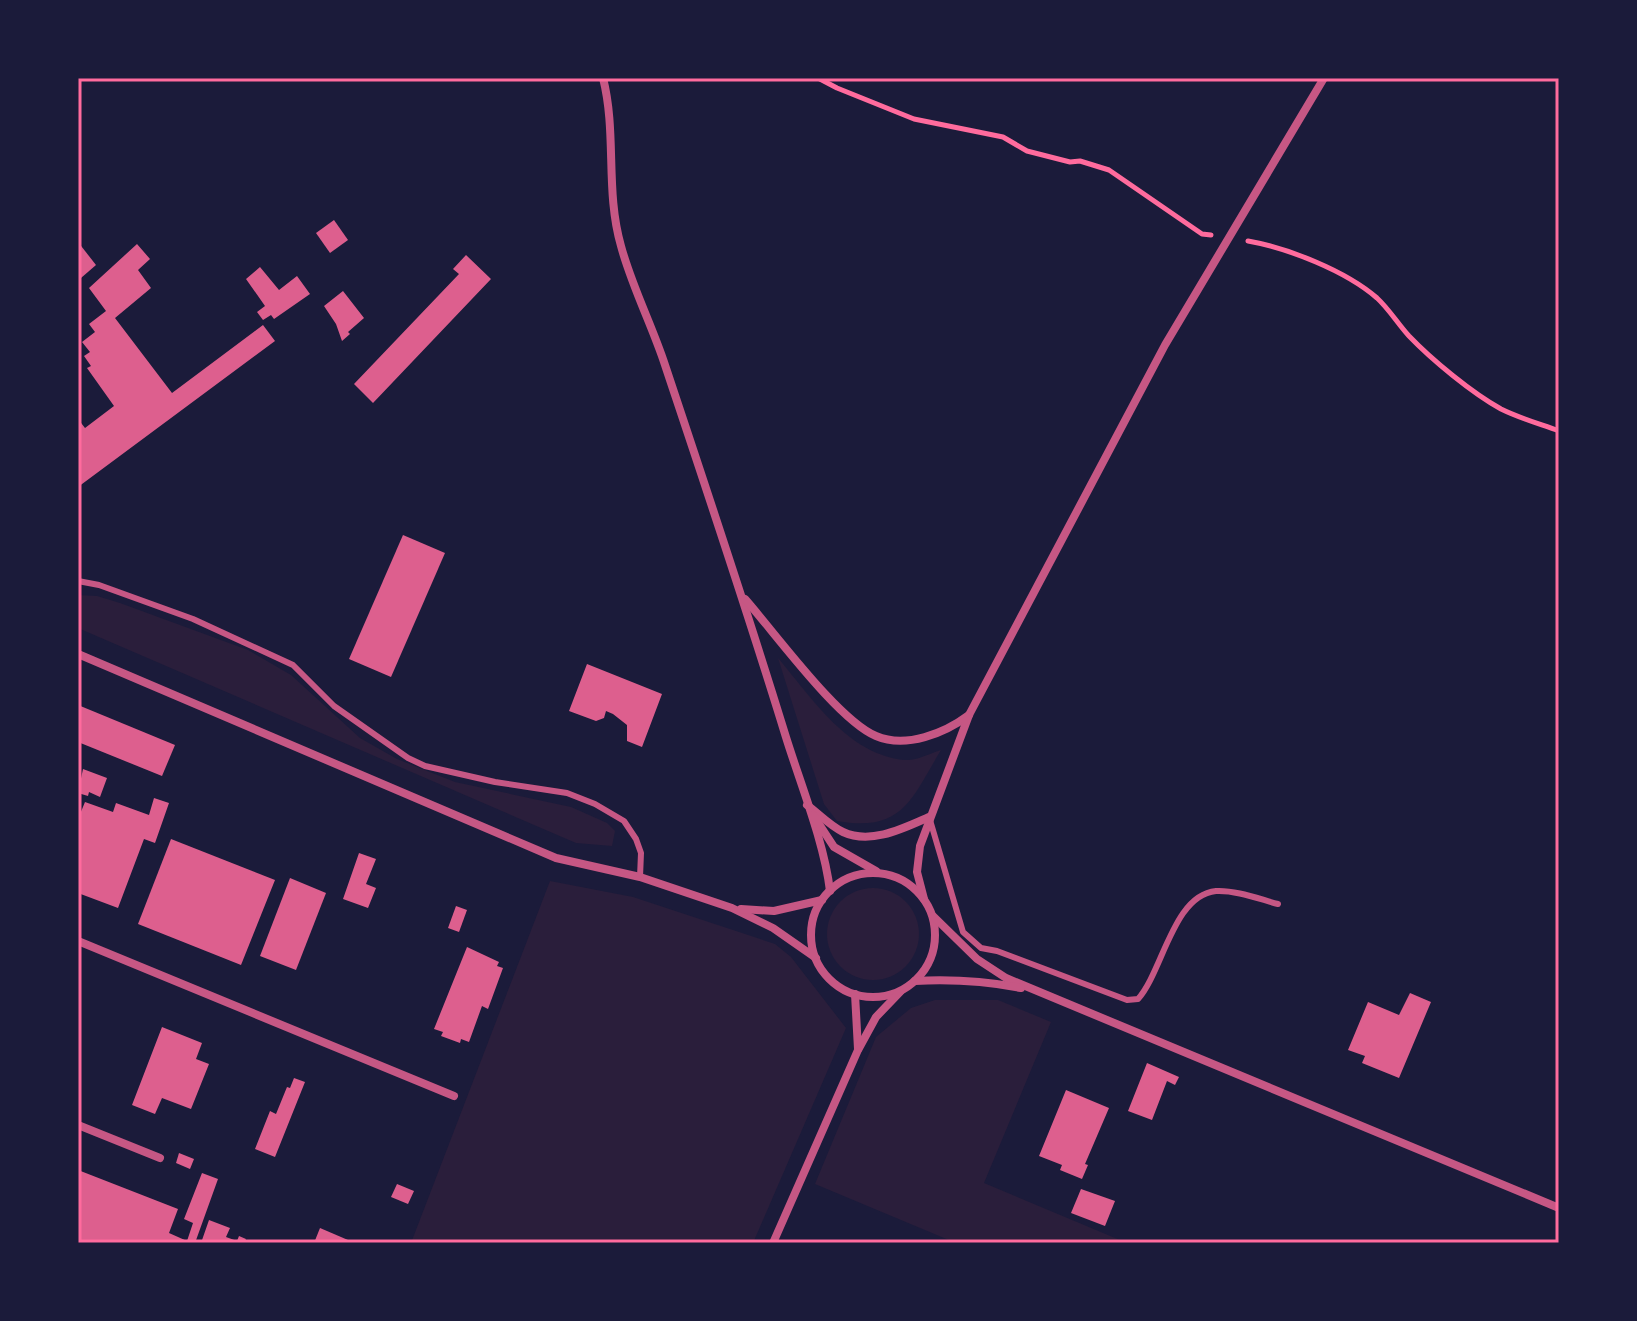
<svg xmlns="http://www.w3.org/2000/svg" width="1637" height="1321" font-family="Lato,sans-serif">
<style>
.green{fill:#2a1e3b}
.building{fill:#dd5f8e}
.lines{fill:none;stroke-linecap:round;stroke-linejoin:round}
.path{stroke:#ff6b9d;stroke-width:5}
.service{stroke:#c65784;stroke-width:6}
.minor{stroke:#c65784;stroke-width:8}
.neatline{fill:none;stroke:#ff6b9d;stroke-width:3}
</style>
<rect width="100%" height="100%" fill="#1b1b3a"/>
<g class="green">
<path d="M78,595L97,596L120,603L248,650L291,675L360,738L397,759L455,782L571,807L607,823L615,831L612,846L576,843L78,628Z"/>
<path d="M778,658C812,698 848,755 905,760C916,761 931,753 941,750C912,798 903,833 837,821L824,804Z"/>
<path d="M550,881L633,897L775,944L791,957L846,1028L753,1243H411Z"/>
<circle cx="873" cy="934" r="46"/>
<path d="M935,1000H998L1051,1022L984,1183L1127,1243H956L815,1184L876,1037L911,1008Z"/>
</g>
<g class="building">
<path d="M334,220L348,240L330,253L316,233Z"/>
<path d="M78,242L96,265L81,278L78,274Z"/>
<path d="M137,244L150,259L138,270L151,288L115,318L172,393L263,325L275,341L78,487V419L85,428L114,406L87,368L91,366L84,356L90,352L82,342L95,332L89,324L106,311L89,288Z"/>
<path d="M466,255L491,279L373,403L354,384L459,274L453,269Z"/>
<path d="M260,267L279,290L297,276L310,294L274,319L271,315L263,320L257,312L265,306L246,279Z"/>
<path d="M343,291L364,318L348,332L350,334L342,341L336,324L324,306Z"/>
<path d="M403,535L445,553L391,677L349,659Z"/>
<path d="M587,664L662,694L642,747L627,741V725L613,714L606,711L604,718L596,721L569,711Z"/>
<path d="M78,705L175,745L162,776L78,742Z"/>
<path d="M83,769L107,778L100,797L89,792L88,796L78,793Z"/>
<path d="M154,798L169,803L155,843L144,839L118,908L78,893V819L85,802L113,812L116,803L149,815Z"/>
<path d="M171,839L275,880L241,965L138,924Z"/>
<path d="M359,853L376,859L366,884L376,888L368,908L343,899Z"/>
<path d="M290,878L326,893L296,970L260,956Z"/>
<path d="M456,906L467,910L459,932L448,928Z"/>
<path d="M467,947L499,962L497,966L503,968L488,1009L482,1006L469,1042L461,1039L460,1043L441,1036L443,1032L434,1029Z"/>
<path d="M1410,993L1431,1002L1399,1078L1362,1063L1365,1056L1348,1050L1368,1002L1399,1015Z"/>
<path d="M162,1027L202,1043L196,1059L209,1064L191,1109L162,1098L155,1114L132,1105Z"/>
<path d="M1147,1063L1179,1077L1175,1085L1167,1081L1152,1120L1128,1111Z"/>
<path d="M294,1078L305,1082L275,1157L255,1149L270,1111L276,1114L287,1087L290,1088Z"/>
<path d="M1066,1090L1109,1108L1085,1164L1088,1165L1082,1179L1060,1170L1062,1165L1039,1156Z"/>
<path d="M179,1153L194,1159L190,1169L176,1163Z"/>
<path d="M78,1170L178,1209L169,1233L187,1241L193,1223L184,1219L202,1173L218,1179L195,1243H78Z"/>
<path d="M397,1184L414,1191L408,1204L391,1197Z"/>
<path d="M1081,1189L1115,1201L1105,1226L1071,1213Z"/>
<path d="M209,1220L230,1228L226,1237L237,1241L239,1236L246,1239L244,1243H201Z"/>
<path d="M320,1228L355,1243H314Z"/>
</g>
<g class="lines">
<g class="path">
<path d="M818,78L837,88L914,119L1003,137L1027,151L1070,162L1080,161L1109,170L1202,234L1211,235"/>
<path d="M1248,241C1288,248 1346,271 1377,298C1389,309 1398,324 1409,336C1432,360 1472,393 1501,409C1519,418 1540,424 1559,431"/>
</g>
<g class="service">
<path d="M78,581L99,585L193,619L293,665L334,706L408,758L425,766L495,782L567,793L595,804L624,821L636,839L641,853L640,877"/>
<path d="M930,820L963,932L981,948L997,951L1127,1000L1138,999C1163,971 1173,895 1216,891C1236,890 1259,899 1278,904"/>
</g>
<g class="minor">
<path d="M603,78C617,133 605,191 621,246C632,287 652,325 665,365C706,488 747,610 785,734C800,783 824,841 830,891"/>
<path d="M745,599C775,633 838,720 876,736C906,749 945,733 969,715"/>
<path d="M78,654L556,858L640,877L732,908L773,928L816,958"/>
<path d="M807,805C818,813 830,826 843,832C871,845 904,828 929,817"/>
<path d="M813,815L834,847L876,871"/>
<circle cx="873" cy="935" r="62"/>
<path d="M924,899L917,872L920,846L969,715L1165,345L1324,78"/>
<path d="M741,909L774,911L822,900"/>
<path d="M933,916L977,959L1006,978L1559,1208"/>
<path d="M78,941L454,1096"/>
<path d="M915,981C952,979 985,981 1021,988"/>
<path d="M855,994L858,1049"/>
<path d="M78,1125L160,1158"/>
<path d="M773,1243L858,1050L876,1017L900,992"/>
</g>
</g>
<rect width="1637" height="1321" fill="none" stroke="#1b1b3a" stroke-width="160"/>
<rect x="80" y="80" width="1477" height="1161" class="neatline"/>
</svg>
